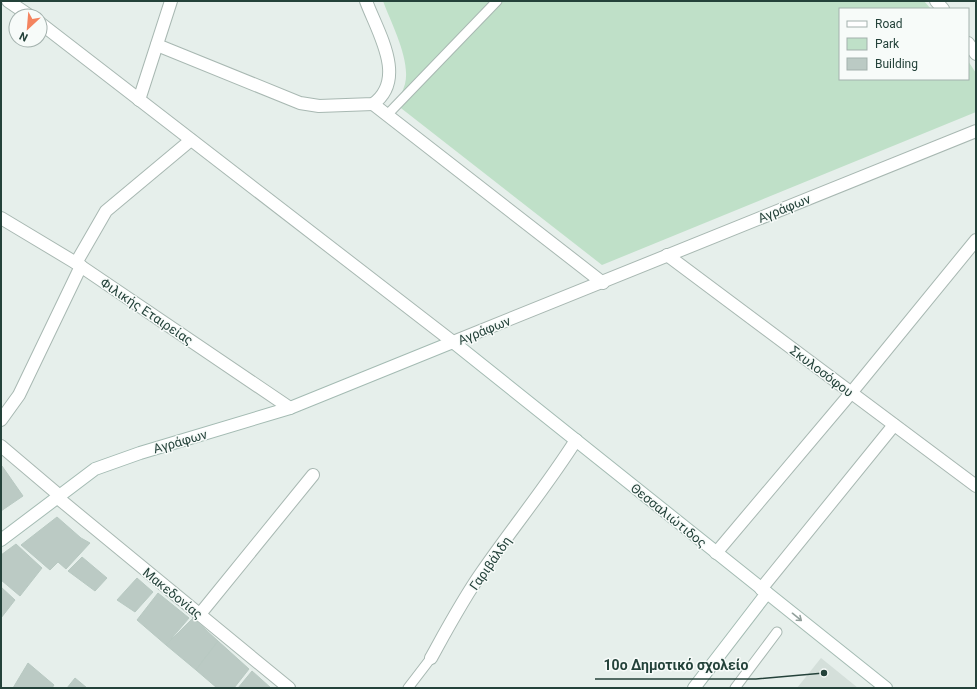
<svg xmlns="http://www.w3.org/2000/svg" width="977" height="689" font-family="Roboto,sans-serif">
<style>
.built{fill:#d4dfda}
.green{fill:#bfe0c8}
.building{fill:#bbcac4;stroke:#b8c9c2}
.lines{fill:none;stroke-linecap:round;stroke-linejoin:round}
.lane-casing{stroke:#a8b8b2;stroke-width:11}
.street-casing{stroke:#a8b8b2;stroke-width:14}
.secondary-casing{stroke:#a4bbb3;stroke-width:14}
.lane{stroke:#fff;stroke-width:9}
.street{stroke:#fff;stroke-width:12}
.secondary{stroke:#fff;stroke-width:12}
.oneway{stroke:#92a09c}
.labels{text-anchor:middle;stroke-width:3;stroke-linejoin:round;paint-order:stroke}
.street-label{font-size:13px;fill:#24423a;stroke:#f7fbf9}
.leader{fill:none;stroke:#24423a;stroke-width:1.5}
.callout-dot{fill:#24423a;stroke:#f7fbf9;stroke-width:1.5}
.callout-label{font-size:14px;text-anchor:middle;font-weight:bold;fill:#24423a;stroke:#f7fbf9;stroke-width:3;stroke-linejoin:round;paint-order:stroke}
</style>
<rect width="100%" height="100%" fill="#e6efeb"/>
<path class="built" d="M821,658L858,688H797Z"/>
<path class="green" d="M383,1H924L931,9H840V79H968V61L976,73V112L602,265L397,105C399,98 403,91 405,84C411,60 391,23 383,1Z"/>
<g class="building">
<path d="M2,466L23,496L1,511V467Z"/>
<path d="M57,517L81,538L90,543L66,569L58,562L50,570L21,545Z"/>
<path d="M16,544L42,568L20,596L1,580V555Z"/>
<path d="M82,557L107,578L95,591L68,571Z"/>
<path d="M137,578L153,592L135,612L117,600Z"/>
<path d="M1,587L15,600L1,618Z"/>
<path d="M158,593L189,618L166,645L137,620Z"/>
<path d="M193,618L218,641L196,670L166,645Z"/>
<path d="M218,641L249,669L234,688H217L196,670Z"/>
<path d="M28,663L54,685L52,688H13Z"/>
<path d="M252,671L271,688H238Z"/>
<path d="M75,678L87,688H67Z"/>
</g>
<g class="lines">
<defs>
<g id="lane">
<path d="M387,115L497,1"/>
<path d="M408,688L431,658"/>
<path d="M735,688L777,632"/>
</g>
<g id="street">
<path d="M8,1L30,16"/>
<path d="M936,1L943,9"/>
<path d="M40,23L453,342L976,131"/>
<path d="M968,43L976,54"/>
<path d="M157,45L300,103L319,106L373,104C408,79 377,31 366,1"/>
<path d="M139,100L171,1"/>
<path d="M373,104L603,283"/>
<path d="M1,218L76,263L290,408"/>
<path d="M667,255L976,486"/>
<path d="M76,263L106,211L191,140"/>
<path d="M1,420L19,395L81,266"/>
<path d="M1,446L60,496"/>
<path d="M58,498L289,688"/>
<path d="M716,553L851,393L976,240"/>
<path d="M761,589L894,425"/>
<path d="M200,614L313,475"/>
<path d="M431,658C447,629 463,599 482,572C513,527 547,486 576,440"/>
</g>
<g id="secondary">
<path d="M1,540L95,469L140,453L290,408L453,342L886,688"/>
<path d="M694,688L767,593"/>
</g>
</defs>
<use href="#lane" class="lane-casing"/>
<use href="#street" class="street-casing"/>
<use href="#secondary" class="secondary-casing"/>
<use href="#lane" class="lane"/>
<use href="#street" class="street"/>
<use href="#secondary" class="secondary"/>
</g>
<defs><path id="oneway-shaft" d="M-6 0H5M1.5-3L5.5 0L1.5 3" fill="none" stroke-width="1.6" stroke-linecap="round" stroke-linejoin="round"/></defs>
<use class="oneway" href="#oneway-shaft" transform="translate(797 617) rotate(39)"/>
<g class="labels">
<g class="street-label">
<text transform="translate(784 208) rotate(-22)" y="5">Αγράφων</text>
<text transform="translate(147 311) rotate(34)" y="5">Φιλικής Εταιρείας</text>
<text transform="translate(484 330) rotate(-22)" y="5">Αγράφων</text>
<text transform="translate(822 371) rotate(37)" y="5">Σκυλοσόφου</text>
<text transform="translate(180 441) rotate(-16)" y="5">Αγράφων</text>
<text transform="translate(669 515) rotate(39)" y="5">Θεσσαλιώτιδος</text>
<text transform="translate(490 563) rotate(-55)" y="5">Γαριβάλδη</text>
<text transform="translate(173 593) rotate(39)" y="5">Μακεδονίας</text>
</g>
</g>
<path class="leader" d="M824 673L756 679H595"/>
<circle class="callout-dot" cx="824" cy="673" r="4"/>
<g class="callout-label">
<text x="676" y="670">10ο Δημοτικό σχολείο</text>
</g>
<rect width="977" height="689" fill="none" stroke="#24423a" stroke-width="4"/>
<rect x="839" y="8" width="130" height="72" fill="#f7fbf9" stroke="#a3b1ad"/>
<rect x="847" y="21" width="20" height="6" fill="#ffffff" stroke="#a3b1ad"/>
<text x="875" y="28" font-size="12" fill="#24423a">Road</text>
<rect x="847" y="38" width="20" height="12" fill="#bfe0c8" stroke="#a3b1ad"/>
<text x="875" y="48" font-size="12" fill="#24423a">Park</text>
<rect x="847" y="58" width="20" height="12" fill="#bbcac4" stroke="#a3b1ad"/>
<text x="875" y="68" font-size="12" fill="#24423a">Building</text>
<g transform="translate(28 28) rotate(206)"><circle r="19" fill="#f7fbf9" stroke="#a3b1ad"/>
<path d="M0-3L7 15L0 10L-7 15Z" fill="#f4845f"/>
<text y="-6" font-size="11" font-weight="bold" text-anchor="middle" fill="#24423a">N</text>
</g>
</svg>
